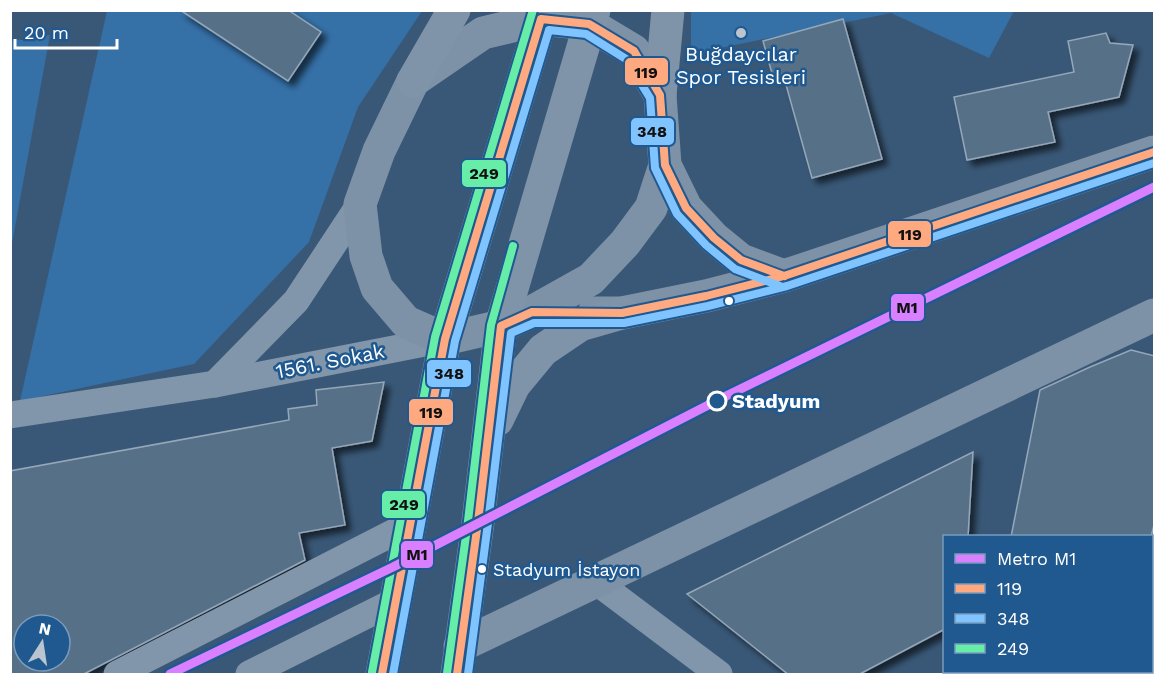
<svg xmlns="http://www.w3.org/2000/svg" width="1165" height="685" font-family="'Work Sans',sans-serif">
<style>
.green{fill:#3570a7}
.building{fill:#577088;stroke:#95a7b8;stroke-width:1.5;fill-rule:evenodd;filter:url(#shadow)}
.lines{fill:none;stroke-linecap:round;stroke-linejoin:round}
.minor{stroke:#8196aa;stroke-width:27}
.secondary{stroke:#7d92a7;stroke-width:33}
.primary{stroke:#8094a9;stroke-width:33}
.bus-1-casing{stroke:#205990;stroke-width:12}
.bus-2-casing{stroke:#205990;stroke-width:12}
.bus-3-casing{stroke:#205990;stroke-width:12}
.bus-1{stroke:#ffa980;stroke-width:8}
.bus-2{stroke:#80c4ff;stroke-width:8}
.bus-3{stroke:#66eda8;stroke-width:8}
.metro-1-casing{stroke:#205990;stroke-width:14}
.metro-1{stroke:#d880ff;stroke-width:9}
.poi-dot{fill:#bac5cf;stroke:#205990;stroke-width:2}
.bus-dot{fill:#fff;stroke:#205990;stroke-width:2}
.stop-dot{fill:#205990;stroke:#fff;stroke-width:3}
.labels{text-anchor:middle;stroke-width:5;stroke-linejoin:round;paint-order:stroke}
.bus-label{font-size:18px;fill:#fff;stroke:#205990;text-anchor:start}
.poi-label{font-size:20px;fill:#fff;stroke:#205990}
.street-label{font-size:20px;fill:#fff;stroke:#205990}
.stop-label{font-size:20px;font-weight:bold;fill:#fff;stroke:#205990;text-anchor:start}
.line-badge{stroke:#205990;stroke-width:2}
.pale-badge-label{font-size:16px;text-anchor:middle;font-weight:bold;fill:#111}
</style>
<defs>
<filter id="shadow"><feDropShadow dx="5.5" dy="5.5" stdDeviation="3" flood-color="#0009"/></filter>
</defs>
<rect width="100%" height="100%" fill="#395877"/>
<g class="green">
<path d="M107,11H422L358,107L309,242L194,364L20,401Z"/>
<path d="M691,11H1014L989,58L891,13L691,54Z"/>
<path d="M50,35L11,249V41Z"/>
</g>
<g class="building">
<path d="M180,10H288L321,32L288,81Z"/>
<path d="M843,19L882,159L812,178L783,74L773,77L763,41Z"/>
<path d="M1106,33L1110,43L1133,45L1119,97L1048,112L1055,142L967,160L954,97L1074,72L1068,41Z"/>
<path d="M1131,350L1155,356V521L1151,537H1011L1040,390L1090,367Z"/>
<path d="M384,382L372,441L332,448L345,525L299,533L305,560L82,675H10V471L289,420L288,409L317,405L316,390ZM24,625H60V661H24Z"/>
<path d="M973,452L968,537H945V629L858,675H789L687,594Z"/>
</g>
<g class="lines">
<g class="minor">
<path d="M215,384L296,301L360,204"/>
<path d="M10,415L215,384L445,339"/>
<path d="M594,580L719,674"/>
<path d="M117,674L412,523"/>
<path d="M249,674L395,601"/>
</g>
<g class="secondary">
<path d="M665,165L651,208L625,243L591,279L532,312L501,326L445,339L406,322L377,288L366,256L360,204L379,151L413,81L483,33L541,19L589,24L634,51L660,95L665,165L686,208L714,238L741,260L784,276"/>
<path d="M594,313H622L706,296L784,276L1154,152"/>
<path d="M460,646L1154,315"/>
</g>
<g class="primary">
<path d="M413,81L454,10"/>
<path d="M660,95L668,10"/>
<path d="M497,420L514,385L543,350L580,325L622,313"/>
<path d="M382,674L445,339L544,10"/>
<path d="M457,674L478,522L501,326L594,10"/>
</g>
<defs>
<g id="bus-1">
<path d="M382,674L445,339L541,19L589,24L634,51L660,95L665,165L686,208L714,238L741,260L784,276"/>
<path d="M457,674L478,522L501,326L532,312L622,313L706,296L784,276L1154,152"/>
</g>
<g id="bus-2">
<path d="M393,674L455,341L549,30L586,34L626,59L650,98L655,168L677,214L706,245L735,269L780,286"/>
<path d="M468,674L488,523L511,333L534,323H624L708,306L787,286L1154,163"/>
</g>
<g id="bus-3">
<path d="M372,672L435,337L533,10"/>
<path d="M447,673L468,521L491,325L513,246"/>
</g>
</defs>
<use href="#bus-1" class="bus-1-casing"/>
<use href="#bus-2" class="bus-2-casing"/>
<use href="#bus-3" class="bus-3-casing"/>
<use href="#bus-1" class="bus-1"/>
<use href="#bus-2" class="bus-2"/>
<use href="#bus-3" class="bus-3"/>
<defs>
<path id="metro-1" d="M170,674L393,567L722,398L1154,187"/>
</defs>
<use href="#metro-1" class="metro-1-casing"/>
<use href="#metro-1" class="metro-1"/>
</g>
<circle class="poi-dot" cx="741" cy="33" r="6"/>
<g class="bus-dot">
<circle cx="729" cy="301" r="5"/>
<circle cx="482" cy="569" r="5"/>
</g>
<circle class="stop-dot" cx="717" cy="401" r="9"/>
<g class="labels">
<g class="bus-label">
<text x="493" y="576">Stadyum İstayon</text>
</g>
<g class="poi-label">
<text x="741" y="61">Buğdaycılar<tspan x="741" dy="23">Spor Tesisleri</tspan></text>
</g>
<g class="street-label">
<text transform="translate(330 361) rotate(-11)" y="7">1561. Sokak</text>
</g>
<g class="stop-label">
<text x="732" y="408">Stadyum</text>
</g>
</g>
<g class="line-badge">
<rect x="624" y="57" width="45" height="29" rx="6" fill="#ffa980"/>
<rect x="630" y="117" width="45" height="29" rx="6" fill="#80c4ff"/>
<rect x="461" y="159" width="46" height="29" rx="6" fill="#66eda8"/>
<rect x="887" y="220" width="45" height="28" rx="6" fill="#ffa980"/>
<rect x="890" y="293" width="35" height="29" rx="6" fill="#d880ff"/>
<rect x="426" y="359" width="46" height="29" rx="6" fill="#80c4ff"/>
<rect x="408" y="398" width="46" height="28" rx="6" fill="#ffa980"/>
<rect x="381" y="490" width="45" height="29" rx="6" fill="#66eda8"/>
<rect x="400" y="540" width="34" height="29" rx="6" fill="#d880ff"/>
</g>
<g class="pale-badge-label">
<text x="646" y="78">119</text>
<text x="652" y="137">348</text>
<text x="484" y="179">249</text>
<text x="910" y="240">119</text>
<text x="907" y="313">M1</text>
<text x="449" y="379">348</text>
<text x="431" y="418">119</text>
<text x="404" y="510">249</text>
<text x="417" y="560">M1</text>
</g>
<rect width="1165" height="685" fill="none" stroke="#ffffff" stroke-width="24"/>
<rect x="943" y="535" width="210" height="138" fill="#205990" stroke="#799bbc" stroke-width="1.5"/>
<rect x="955" y="554" width="30" height="9" fill="#d880ff" stroke="#799bbc" stroke-width="1.5"/>
<text x="997" y="565" font-size="18" fill="#ffffff">Metro M1</text>
<rect x="955" y="584" width="30" height="9" fill="#ffa980" stroke="#799bbc" stroke-width="1.5"/>
<text x="997" y="595" font-size="18" fill="#ffffff">119</text>
<rect x="955" y="614" width="30" height="9" fill="#80c4ff" stroke="#799bbc" stroke-width="1.5"/>
<text x="997" y="625" font-size="18" fill="#ffffff">348</text>
<rect x="955" y="644" width="30" height="9" fill="#66eda8" stroke="#799bbc" stroke-width="1.5"/>
<text x="997" y="655" font-size="18" fill="#ffffff">249</text>
<g transform="translate(42 643) rotate(12)"><circle r="28" fill="#205990" stroke="#799bbc" stroke-width="1.5"/>
<path d="M0-4.5L10 22L0 15L-10 22Z" fill="#bac5cf"/>
<text y="-9" font-size="16" font-weight="bold" text-anchor="middle" fill="#ffffff">N</text>
</g>
<path d="M15 39v9h102v-9" fill="none" stroke="#ffffff" stroke-width="3"/>
<text x="24" y="39" font-size="18" fill="#ffffff" stroke="#205990" stroke-width="4.5" paint-order="stroke">20 m</text>
</svg>
